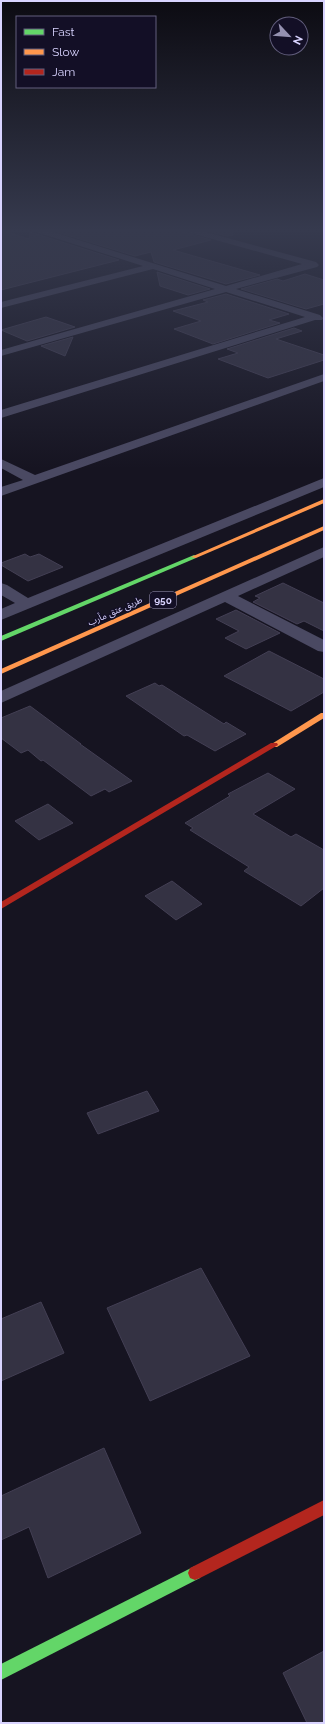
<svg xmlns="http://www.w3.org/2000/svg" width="325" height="1724" font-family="Raleway,'Noto Sans Arabic',sans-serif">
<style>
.building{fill:#343243;stroke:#433f54}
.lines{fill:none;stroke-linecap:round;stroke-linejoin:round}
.street{fill:#4a4962;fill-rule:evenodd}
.fast{fill:#63d668;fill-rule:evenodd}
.slow{fill:#ff974d;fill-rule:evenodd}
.jam{fill:#b3261e;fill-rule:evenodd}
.labels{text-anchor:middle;stroke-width:3;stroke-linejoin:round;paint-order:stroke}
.far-street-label{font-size:9px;fill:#d9d4ff;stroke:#130f26}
.shield{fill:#130f26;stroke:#9e99be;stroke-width:1}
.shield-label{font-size:10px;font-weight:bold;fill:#d9d4ff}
</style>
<rect width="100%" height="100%" fill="#161421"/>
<g class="building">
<path d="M44,228H178L180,231L211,240L173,250L260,275L226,284L154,262L151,252L135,256Z"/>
<path d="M195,228H232L233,235L227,236Z"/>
<path d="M1,230L29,239L30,232L119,260L1,290Z"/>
<path d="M157,272L210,289L188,295L160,286Z"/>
<path d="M305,274L324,280V304L306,309L241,289L277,279L283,281Z"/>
<path d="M226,294L289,314L269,320L280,323L213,344L174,329L201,321L173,311L208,302L203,300Z"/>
<path d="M46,317L75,327L27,341L1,330Z"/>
<path d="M294,328L302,331L276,339L324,355V360L268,378L218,359L238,353L227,349Z"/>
<path d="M73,337L65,356L41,346Z"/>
<path d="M25,554L30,557L39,554L63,567L28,581L1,565V563Z"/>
<path d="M283,583L324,603V631L304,621L297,624L253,602L260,598L255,596Z"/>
<path d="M236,610L280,633L246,649L225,638L239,631L216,619Z"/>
<path d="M269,651L324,679V692L291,711L224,676Z"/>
<path d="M155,683L159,686L162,685L224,724L226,722L246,734L215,751L187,735L184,736L126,696Z"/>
<path d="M30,706L81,744H80L132,781L109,792L105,789L91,796L43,760L41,761L28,750L21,753L1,738V718Z"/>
<path d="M268,773L295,789L253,814L291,837L296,834L324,850V888L301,906L244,871L249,867L190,830L193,828L185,823L230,796L228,794Z"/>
<path d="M48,804L73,823L39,840L15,821Z"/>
<path d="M172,881L202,904L176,920L145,896Z"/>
<path d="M147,1091L159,1111L98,1134L87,1113Z"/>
<path d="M201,1268L250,1356L150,1401L107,1308Z"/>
<path d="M41,1302L64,1353L1,1381V1319Z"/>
<path d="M104,1448L141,1533L48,1578L29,1527L1,1540V1496Z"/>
<path d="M324,1651V1723H307L283,1673Z"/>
</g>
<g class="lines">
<g class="street">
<path d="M29,228H40L226,286L302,264L180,230L179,228H191L316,262L319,265L317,267L236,289L320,315L323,318L322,320H315L1,418V410L305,317L226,292L1,356V350L215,289L153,269L1,308V302L143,266L30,230Z"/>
<path d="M324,374V381L1,496V487L23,480L1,468V459L35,475Z"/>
<path d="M324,478V487L1,620V609L15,603L1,595V583L7,585L28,598Z"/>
<path d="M324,547V557L238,596L324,640V652L318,651L225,602L1,703V691Z"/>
</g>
<g class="fast">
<path d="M194,555L196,556V558L1,641V636Z"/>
<path d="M195,1566L200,1568L202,1573L200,1578L1,1680V1664Z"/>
</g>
<g class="slow">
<path d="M324,499V503L196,558L191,557Z"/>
<path d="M324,526V530L1,674V669Z"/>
<path d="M321,713H324V718L277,747H271L270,745Z"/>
</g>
<g class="jam">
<path d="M271,743H277L278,745L1,909V902Z"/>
<path d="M324,1500V1515L200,1578L195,1580L190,1578L188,1573L190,1568Z"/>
</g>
</g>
<linearGradient id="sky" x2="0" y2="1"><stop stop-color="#0c0b12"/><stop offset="0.49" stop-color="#363a4e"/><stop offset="1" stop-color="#363a4e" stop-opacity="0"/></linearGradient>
<rect width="325" height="469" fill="url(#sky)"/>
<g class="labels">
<g class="far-street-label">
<text transform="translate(115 611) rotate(-24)" y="3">طريق عتق مأرب</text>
</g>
<rect class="shield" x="150" y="592" width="26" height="16" rx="3"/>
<g class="shield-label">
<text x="163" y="604">950</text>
</g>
</g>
<rect width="325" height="1724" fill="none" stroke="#d9d4ff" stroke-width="4"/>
<rect x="16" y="16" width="140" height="72" fill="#130f26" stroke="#625e7d"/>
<rect x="24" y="29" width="20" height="6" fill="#63d668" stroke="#625e7d"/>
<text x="52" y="36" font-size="12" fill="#d9d4ff">Fast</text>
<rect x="24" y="49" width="20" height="6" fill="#ff974d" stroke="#625e7d"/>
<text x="52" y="56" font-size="12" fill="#d9d4ff">Slow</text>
<rect x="24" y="69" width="20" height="6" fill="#b3261e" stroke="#625e7d"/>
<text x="52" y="76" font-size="12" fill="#d9d4ff">Jam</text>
<g transform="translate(289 36) rotate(116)"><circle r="19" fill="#130f26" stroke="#625e7d"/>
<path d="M0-3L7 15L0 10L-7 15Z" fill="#9591b1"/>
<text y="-6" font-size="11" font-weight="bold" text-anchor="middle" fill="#d9d4ff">N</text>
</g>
</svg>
